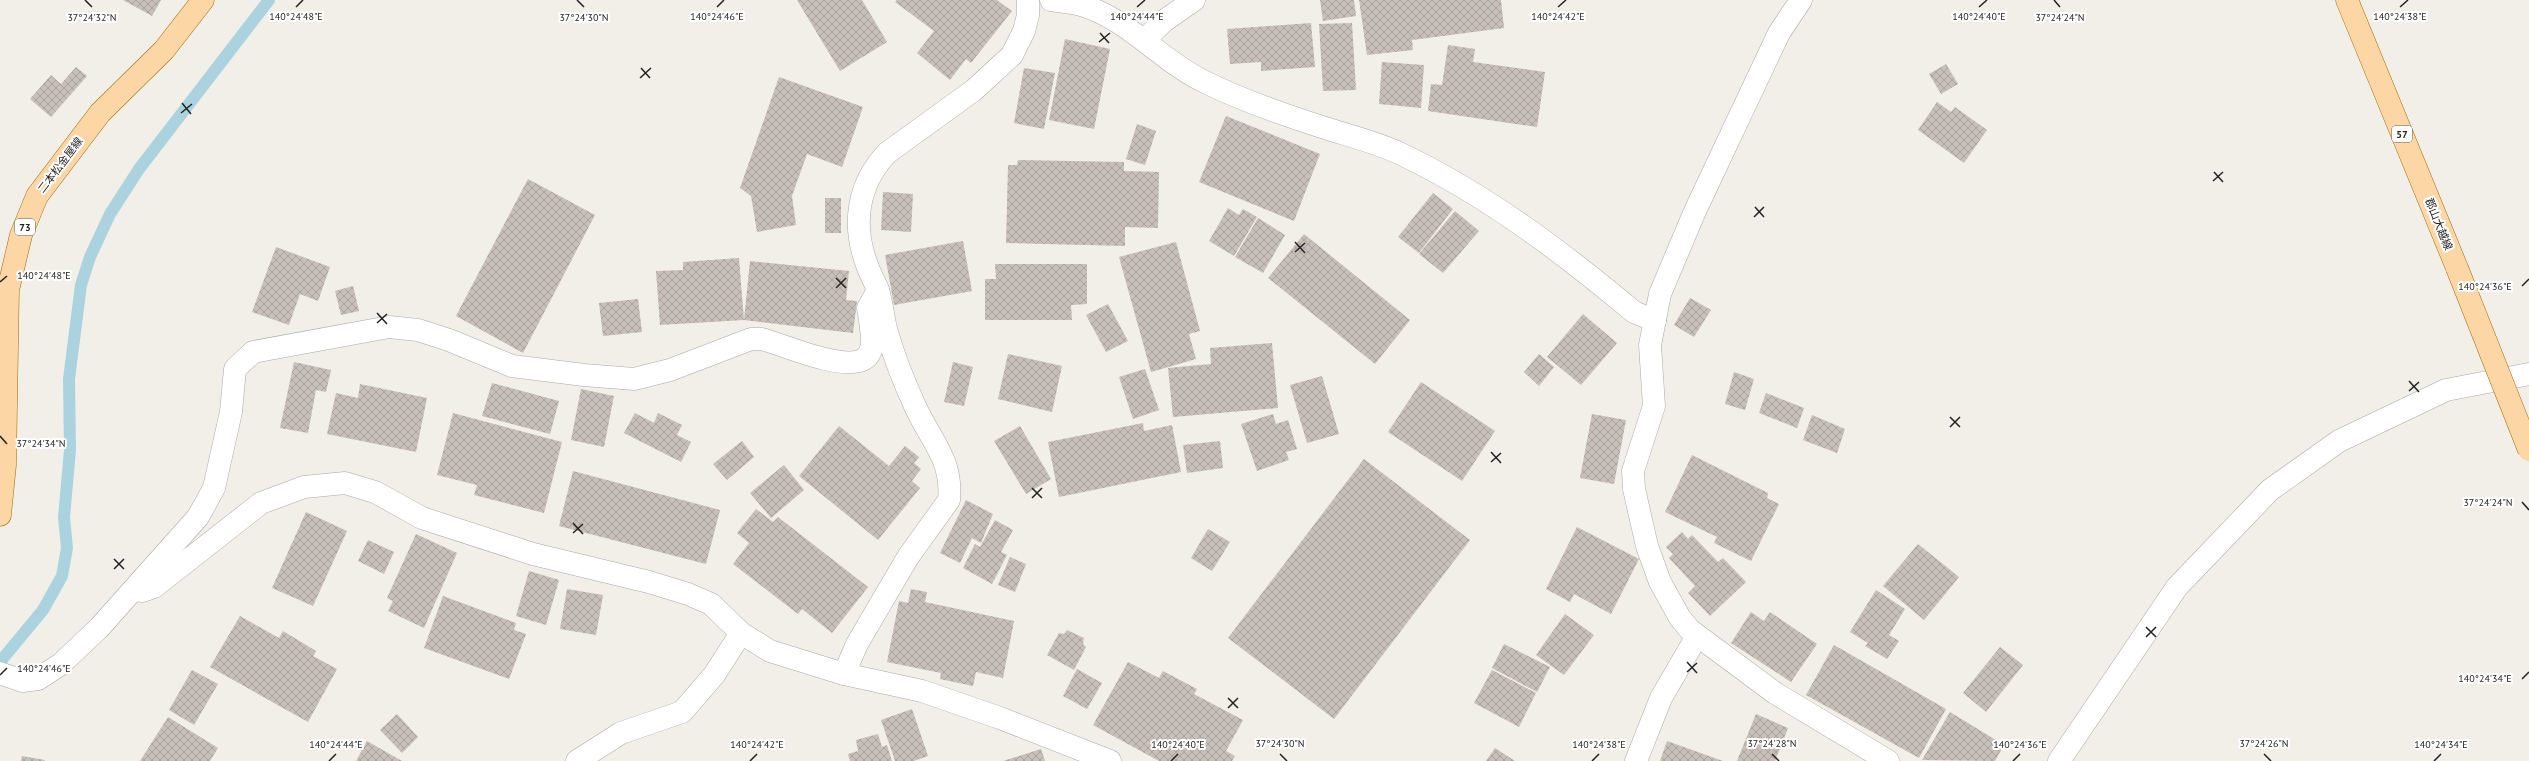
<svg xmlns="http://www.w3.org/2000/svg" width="2529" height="761" font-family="'PT Sans','Noto Sans JP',sans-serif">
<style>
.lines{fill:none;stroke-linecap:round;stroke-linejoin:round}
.stream{stroke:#aad3df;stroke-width:12}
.building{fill:url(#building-cross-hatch)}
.minor-casing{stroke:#a9a9a9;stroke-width:23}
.major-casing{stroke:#a06b00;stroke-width:23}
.minor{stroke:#fff;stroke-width:22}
.major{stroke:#fcd6a4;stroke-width:22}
.major-bridge-casing{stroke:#a06b00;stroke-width:23;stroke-linecap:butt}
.major-bridge{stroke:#fcd6a4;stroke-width:22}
.ticks{fill:none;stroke:#222;stroke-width:1.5}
.labels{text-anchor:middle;stroke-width:4;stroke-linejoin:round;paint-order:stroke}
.shield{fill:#fff;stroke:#646464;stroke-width:1}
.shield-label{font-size:10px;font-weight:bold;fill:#222}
.street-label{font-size:11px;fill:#222;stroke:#fff}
.ticks-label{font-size:10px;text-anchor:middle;fill:#222;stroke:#fff;stroke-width:4;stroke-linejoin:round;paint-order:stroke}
</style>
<defs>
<pattern id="building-cross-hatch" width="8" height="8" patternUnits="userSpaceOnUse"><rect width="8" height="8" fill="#c7bfb8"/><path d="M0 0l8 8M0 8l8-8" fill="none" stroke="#aba49e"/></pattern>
</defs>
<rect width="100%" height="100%" fill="#f2efe9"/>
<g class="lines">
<path class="stream" d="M0,662L43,610L62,576L67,548L64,517L70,450L69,379L81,285L90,257L110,214L139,169L269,0"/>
</g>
<g class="building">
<path d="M123,0H161L152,16Z"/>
<path d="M797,0H862L887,42L840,71Z"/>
<path d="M897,0H997L1012,11L971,63L966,59L950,80L917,53L934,31L895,2Z"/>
<path d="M1320,0H1354L1356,16L1323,21Z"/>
<path d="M1359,0H1501L1504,28L1412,40L1413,50L1367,55Z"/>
<path d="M1311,23L1315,67L1261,71V62L1230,64L1227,29Z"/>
<path d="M1352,23L1356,90L1323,91L1319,24Z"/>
<path d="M1065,39L1110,49L1094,129L1049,120Z"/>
<path d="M1448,45L1475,49L1473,62L1545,72L1537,127L1428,111L1431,84L1442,85Z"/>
<path d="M1382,62L1424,65L1421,108L1379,104Z"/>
<path d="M1946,64L1958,84L1941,94L1929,74Z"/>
<path d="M76,67L87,76L51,117L30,99L51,75L61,84Z"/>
<path d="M1024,68L1055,73L1044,129L1014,123Z"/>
<path d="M779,77L863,107L842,167L807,154L792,196L796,225L757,232L751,196L740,188Z"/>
<path d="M1937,102L1951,112L1955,107L1987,130L1964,163L1918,130Z"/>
<path d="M1226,116L1320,154L1294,221L1199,182Z"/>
<path d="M1137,124L1156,131L1145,165L1126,159Z"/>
<path d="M1018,160L1124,162V171L1159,172L1158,228L1125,227V246L1006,243L1008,165H1017Z"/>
<path d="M528,179L595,215L523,353L456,316Z"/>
<path d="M883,192L913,194L911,232L881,230Z"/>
<path d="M1433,193L1453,209L1419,253L1398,237Z"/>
<rect x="825" y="198" width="16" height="35"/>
<path d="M1228,208L1239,215L1243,209L1257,217L1234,256L1209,241Z"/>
<path d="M1455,211L1479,231L1443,273L1419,254Z"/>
<path d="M1258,218L1285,235L1263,273L1235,257Z"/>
<path d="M1304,234L1410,320L1375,364L1268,278Z"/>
<path d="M963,241L972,291L894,305L885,255Z"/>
<path d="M1176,242L1200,331L1189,334L1196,359L1151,372L1119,257Z"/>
<path d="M276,247L330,267L318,301L300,294L289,325L252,312Z"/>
<path d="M739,258L744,320L750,261L849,271L846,300L857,301L853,333L744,320L660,325L656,271L683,270V262Z"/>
<path d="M995,264H1087V304L1071,305L1072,320H985V279H996Z"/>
<path d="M353,286L359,311L341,315L335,291Z"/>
<path d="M1690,298L1711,310L1694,337L1674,325Z"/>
<path d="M638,299L642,332L603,336L599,303Z"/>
<path d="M1108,304L1128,341L1106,352L1086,315Z"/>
<path d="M1583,314L1617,343L1581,385L1547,357Z"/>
<path d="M1272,343L1278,408L1173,417L1168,368L1211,364L1210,348Z"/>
<path d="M1008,354L1062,366L1052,412L998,399Z"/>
<path d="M1539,354L1554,367L1539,386L1524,372Z"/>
<path d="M294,362L331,370L326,392L316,390L308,433L280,428Z"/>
<path d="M953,362L973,367L964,406L944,402Z"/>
<path d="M1145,369L1159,410L1133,419L1119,377Z"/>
<path d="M1734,372L1754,379L1745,410L1725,404Z"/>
<path d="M1322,376L1339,434L1307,443L1290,385Z"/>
<path d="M1421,382L1495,431L1462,481L1388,432Z"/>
<path d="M492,383L559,401L550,434L482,416Z"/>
<path d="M360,384L427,398L416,452L327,434L336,393L358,398Z"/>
<path d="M581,389L614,396L604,447L571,440Z"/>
<path d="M1766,393L1804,408L1797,428L1759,413Z"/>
<path d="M453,413L562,442L544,513L474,495L477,485L437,475Z"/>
<path d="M635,413L654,423L658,413L682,425L677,435L691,442L681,462L624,433Z"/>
<path d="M1273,414L1276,424L1288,420L1297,449L1286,452L1289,460L1257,471L1241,424Z"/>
<path d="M1592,414L1626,420L1614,484L1580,478Z"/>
<path d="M1812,415L1845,429L1837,453L1803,440Z"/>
<path d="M1143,423L1144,431L1172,425L1181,472L1059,497L1048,442Z"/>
<path d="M839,426L889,466L905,446L919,457L914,463L921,469L912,481L920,488L878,540L799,476Z"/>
<path d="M1020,426L1051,479L1026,494L994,441Z"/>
<path d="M742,441L754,457L727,480L713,464Z"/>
<path d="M1220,441L1223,468L1187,473L1183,445Z"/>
<path d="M1692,455L1768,493L1767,498L1779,504L1751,561L1714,543L1717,537L1665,512Z"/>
<path d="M1364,459L1470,540L1334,719L1228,638Z"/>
<path d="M784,465L804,490L771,518L750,493Z"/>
<path d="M573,471L720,510L706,564L559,526Z"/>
<path d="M966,500L993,514L981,543L972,538L960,563L940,553Z"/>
<path d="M756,509L773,522L778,517L868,587L832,633L802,609L798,614L733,564L749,543L737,533Z"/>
<path d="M306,512L347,531L313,606L272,588Z"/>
<path d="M995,520L1013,530L1001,552L1007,555L992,584L963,568L975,544L980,547Z"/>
<path d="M1577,527L1639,559L1611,614L1574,594L1570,602L1546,589Z"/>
<path d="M1208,529L1230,542L1212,571L1191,558Z"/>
<path d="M1682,532L1688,539L1692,535L1718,562L1723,558L1746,582L1710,616L1688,593L1695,586L1669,558L1673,554L1666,547Z"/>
<path d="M416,534L457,553L424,628L388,611L393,601L387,598Z"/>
<path d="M368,540L394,552L384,574L358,561Z"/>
<path d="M1918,544L1959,577L1924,620L1883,586Z"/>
<path d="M1010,557L1026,564L1015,592L998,585Z"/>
<path d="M529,571L559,580L546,625L516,616Z"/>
<path d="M567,589L603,595L596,635L560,629Z"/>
<path d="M911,589L927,592L925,602L1014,621L1003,678L976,672L973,686L940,679L941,673L887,662L899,601L908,603Z"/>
<path d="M1876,590L1905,609L1889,635L1899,641L1887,659L1865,646L1868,643L1850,632Z"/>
<path d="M443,596L516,623L514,630L526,634L509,679L424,648Z"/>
<path d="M1751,612L1764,621L1770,612L1817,644L1791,682L1731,643Z"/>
<path d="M1565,614L1594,635L1564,675L1536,655Z"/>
<path d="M240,616L279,638L283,631L316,651L313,656L337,669L308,722L210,667Z"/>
<path d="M1067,630L1084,638L1083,644L1086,647L1074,670L1047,655L1059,633L1064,634Z"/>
<path d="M1504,644L1550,667L1537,692L1492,668Z"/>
<path d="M1834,645L1946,709L1919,758L1806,695Z"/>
<path d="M2000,647L2023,665L1986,712L1963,693Z"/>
<path d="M1128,662L1159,678L1163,671L1197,689L1194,694L1243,720L1226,751L1235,756L1232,761H1159L1093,725Z"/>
<path d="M1077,669L1102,683L1087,709L1063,696Z"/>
<path d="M192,670L218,684L194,725L169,710Z"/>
<path d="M1492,670L1536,693L1519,727L1474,703Z"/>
<path d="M912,709L928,756L914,761H895L881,720Z"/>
<path d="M1950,712L2004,745L1995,761L1922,760Z"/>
<path d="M397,714L418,737L402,753L380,730Z"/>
<path d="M1756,714L1788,728L1775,761H1737Z"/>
<path d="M168,717L218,748L210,761H140Z"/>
<path d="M878,734L882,747L887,745L892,761H850L848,754L858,751L856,740Z"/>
<path d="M367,741L402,761H356Z"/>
<path d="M1667,741L1723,761H1660Z"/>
<path d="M1495,748L1515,761H1486Z"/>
<path d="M1041,749L1045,761H1003Z"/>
<path d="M22,756L45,760L44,761H21Z"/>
</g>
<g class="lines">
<defs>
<g id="minor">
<path d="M1051,0C1060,2 1071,2 1081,5C1127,18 1160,60 1203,81C1241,100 1281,114 1322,127C1349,136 1376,142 1401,154C1487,195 1562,252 1634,312L1655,321"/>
<path d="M1801,0L1779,33L1695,211L1660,294L1650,345L1654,406L1633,471L1634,489L1647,546L1660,582L1680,618L1690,630L1775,693L1888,761"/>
<path d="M1144,40L1164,21L1194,0"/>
<path d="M135,590L143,591L154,587L261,503L304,487L345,483L375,492L422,518L533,554L649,582L688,594L711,604L741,633L770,651L844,674L922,691L1000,718L1110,761"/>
<path d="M0,673L22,681L38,679L61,664L99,628L198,517L214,488L231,412L235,369L253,352L389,327L418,330L449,340L512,366L584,375L634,379L670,370L751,339H762C786,346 836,368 860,361C874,356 873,340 871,329C870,321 870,316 868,308L878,290"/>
<path d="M844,674L857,644L908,557L949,500C953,459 930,440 915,406C904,382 893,354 886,329C883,316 882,303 878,290C875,282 870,274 867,265C852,225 857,185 887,153L974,90L1012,55L1024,31L1028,15V0"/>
<path d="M577,761L621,733L682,712L714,675L741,633"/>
<path d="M1636,761L1661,698L1697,636"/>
<path d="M2059,761L2177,587L2270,490L2339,441L2446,390L2529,374"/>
</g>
<g id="major">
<path d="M2347,0L2457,268"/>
<path d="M0,515L5,465L8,290L21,235L37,196L100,113L164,50L203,0"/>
</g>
</defs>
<use href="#minor" class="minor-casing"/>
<use href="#major" class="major-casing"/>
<use href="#minor" class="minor"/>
<use href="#major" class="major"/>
<defs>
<path id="major-bridge" d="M2457,268L2529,450"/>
</defs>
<use href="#major-bridge" class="major-bridge-casing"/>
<use href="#major-bridge" class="major-bridge"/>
</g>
<path class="ticks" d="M85,0L92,7M577,0L584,7M2054,0L2060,7M296,7L303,0M717,7L724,0M1137,7L1145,0M1558,7L1566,0M1979,7L1987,0M2400,7L2408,0M1100,33L1109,43M1099,42L1110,33M641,68L650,78M640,78L651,68M182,103L191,114M181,113L192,104M2214,172L2223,182M2213,181L2223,172M1755,207L1764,217M1754,217L1764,207M1295,242L1305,253M1295,252L1305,243M836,278L846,288M0,282L7,276M2522,286L2529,279M836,288L846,278M377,313L387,324M377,323L387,314M2409,381L2419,392M2409,391L2419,382M1950,417L1960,427M1950,427L1960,417M0,436L7,444M1491,452L1501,463M1491,462L1501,453M1032,488L1042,498M1032,498L1042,488M2522,502L2529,510M573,523L583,534M573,533L583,524M114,559L124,569M114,569L124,559M2146,627L2156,637M2146,637L2156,627M1687,662L1697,673M1687,672L1697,663M0,675L7,668M2522,679L2529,672M1228,698L1238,708M1228,708L1238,698M1280,754L1287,761M1772,754L1779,761M2264,754L2271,761M329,761L336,754M750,761L757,754M1171,761L1178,754M1592,761L1599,754M2013,761L2020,754M2434,761L2441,754"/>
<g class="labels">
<g class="shield">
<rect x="2392" y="126" width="20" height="16" rx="3"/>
<rect x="15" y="219" width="20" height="16" rx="3"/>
</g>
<g class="shield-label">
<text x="2402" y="138">57</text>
<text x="25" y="231">73</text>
</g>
<g class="street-label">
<text transform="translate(60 165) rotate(-53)" y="4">二本松金屋線</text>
<text transform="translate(2439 224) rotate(68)" y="4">郡山大越線</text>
</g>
</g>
<g class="ticks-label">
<text x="296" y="20">140°24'48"E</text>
<text x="717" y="20">140°24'46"E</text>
<text x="1137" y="20">140°24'44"E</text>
<text x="1558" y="20">140°24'42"E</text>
<text x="1979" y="20">140°24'40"E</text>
<text x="2400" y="20">140°24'38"E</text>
<text x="92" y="21">37°24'32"N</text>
<text x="584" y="21">37°24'30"N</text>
<text x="2060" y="21">37°24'24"N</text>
<text x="44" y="279">140°24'48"E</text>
<text x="2485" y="290">140°24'36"E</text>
<text x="41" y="447">37°24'34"N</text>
<text x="2488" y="506">37°24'24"N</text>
<text x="44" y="672">140°24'46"E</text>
<text x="2485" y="682">140°24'34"E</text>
<text x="1280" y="747">37°24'30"N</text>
<text x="1772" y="747">37°24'28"N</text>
<text x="2264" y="747">37°24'26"N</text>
<text x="336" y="748">140°24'44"E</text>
<text x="757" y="748">140°24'42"E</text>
<text x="1178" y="748">140°24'40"E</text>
<text x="1599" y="748">140°24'38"E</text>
<text x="2020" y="748">140°24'36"E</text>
<text x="2441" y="748">140°24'34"E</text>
</g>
</svg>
